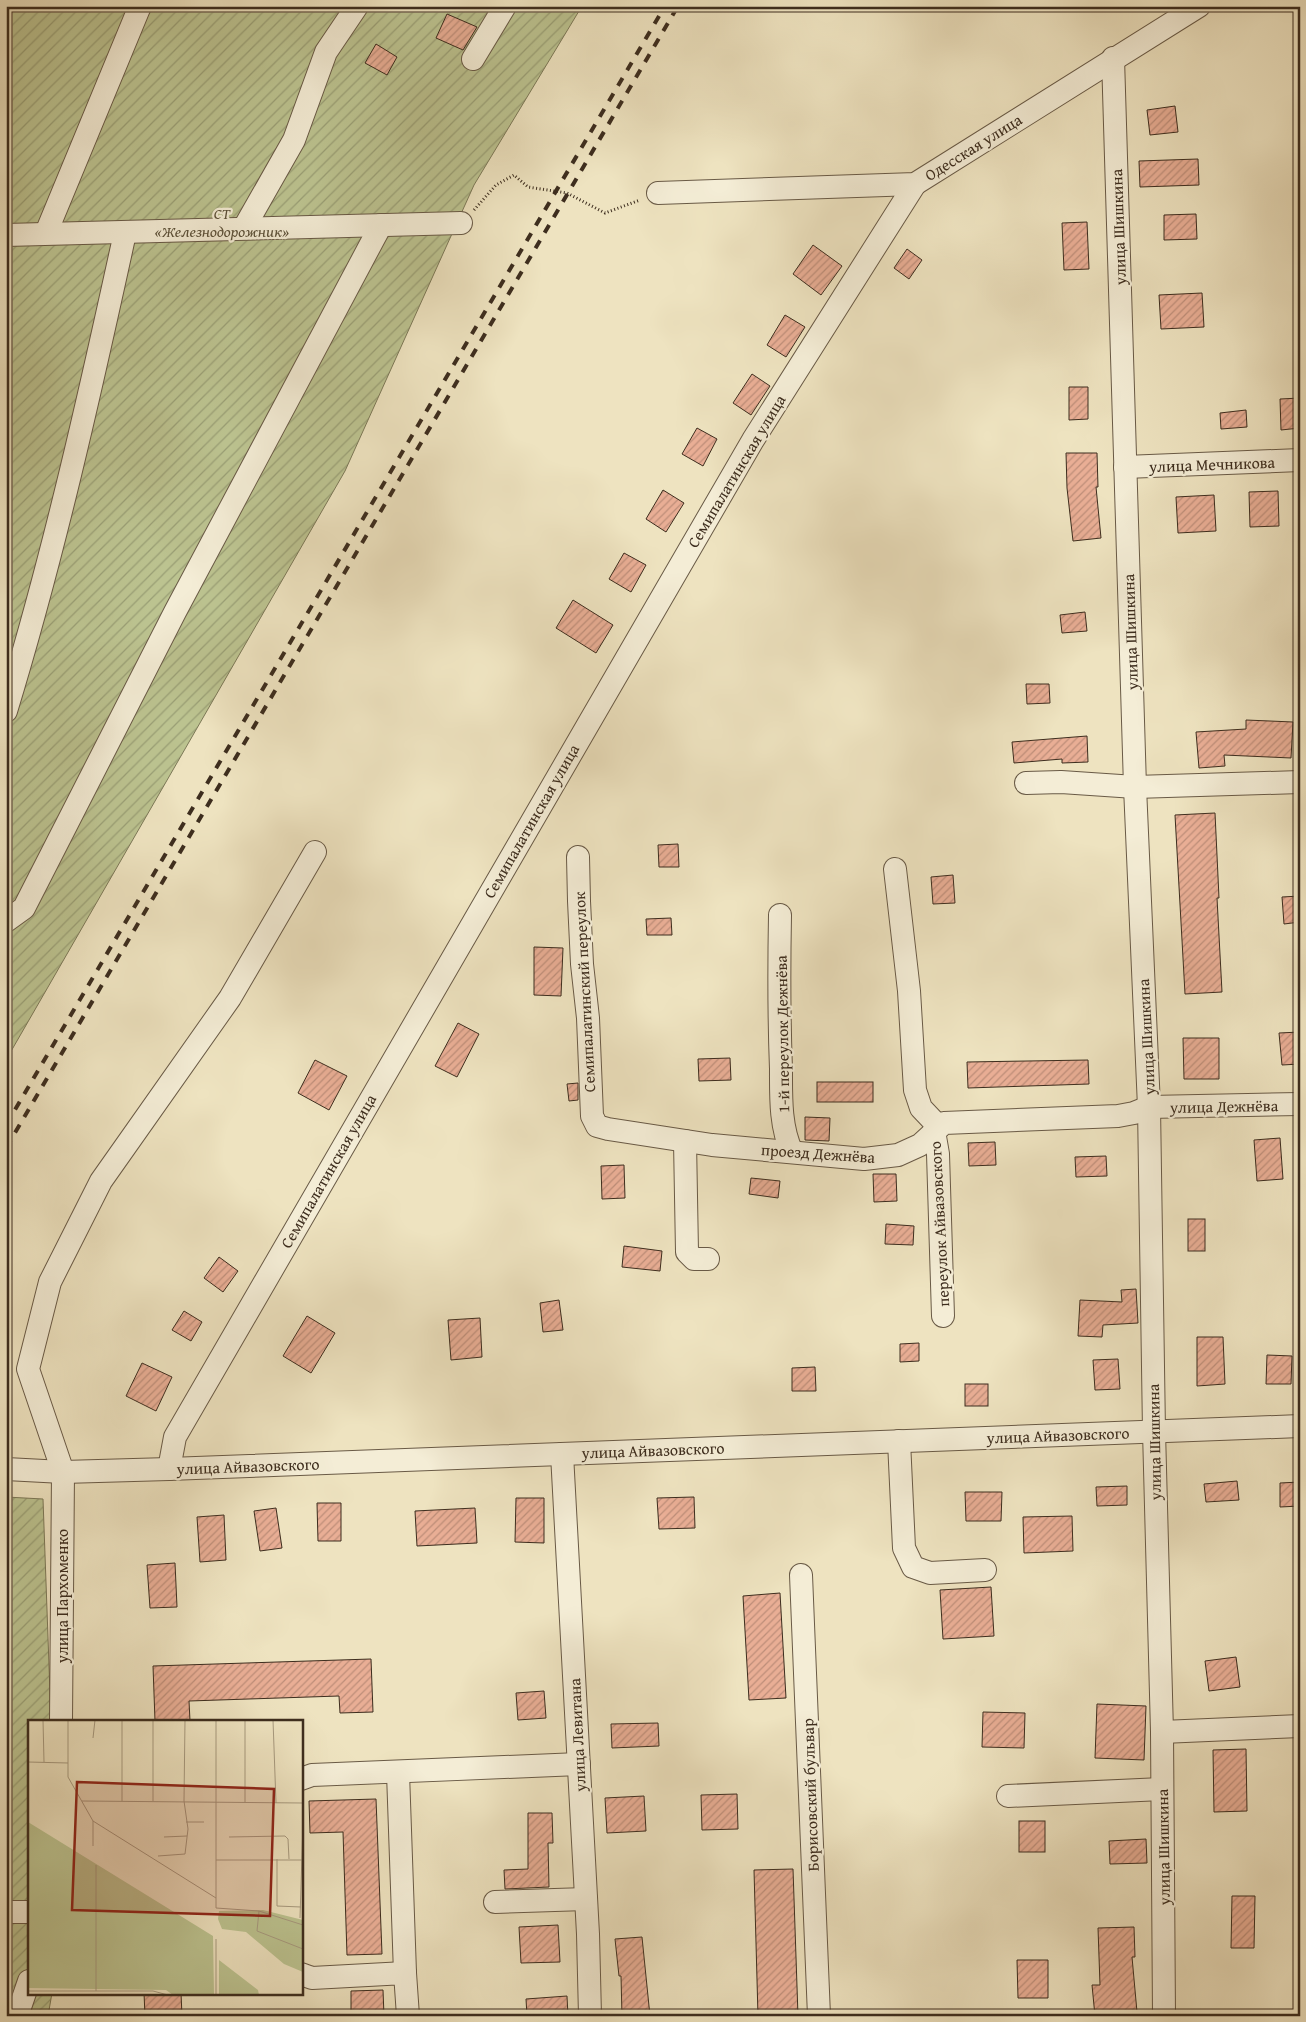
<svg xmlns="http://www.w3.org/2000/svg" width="1306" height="2022" font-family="'Gentium Book Plus',serif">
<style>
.garden{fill:url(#garden-furrows);stroke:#7c7857}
.building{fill:url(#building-hatch);stroke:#3d2d1e}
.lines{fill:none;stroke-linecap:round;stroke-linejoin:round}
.minor-casing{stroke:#695a46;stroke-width:24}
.path{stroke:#3d2d1e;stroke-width:3;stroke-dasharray:1 2.5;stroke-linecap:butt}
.minor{stroke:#f4edd6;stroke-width:22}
.rail{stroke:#3d2d1e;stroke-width:4;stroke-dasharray:9 9;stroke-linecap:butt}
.labels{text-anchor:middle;stroke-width:4.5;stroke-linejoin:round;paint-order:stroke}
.street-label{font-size:16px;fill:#3d2d1e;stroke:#f4edd6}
.park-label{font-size:16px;font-style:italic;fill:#5d523a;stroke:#f4edd6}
.inset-road{fill:none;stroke:#a79a7f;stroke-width:1}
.view{fill:#8f2418;fill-opacity:0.15;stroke:#8f2418;stroke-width:2.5}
.inset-edge{fill:none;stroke:#3d2d1e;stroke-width:2.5}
</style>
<defs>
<pattern id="garden-furrows" width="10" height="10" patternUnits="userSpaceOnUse" patternTransform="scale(1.25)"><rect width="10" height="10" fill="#bcc390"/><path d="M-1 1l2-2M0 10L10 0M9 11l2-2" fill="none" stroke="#9a9f75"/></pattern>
<pattern id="building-hatch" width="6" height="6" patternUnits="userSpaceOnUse" patternTransform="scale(1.25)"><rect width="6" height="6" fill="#e9ae95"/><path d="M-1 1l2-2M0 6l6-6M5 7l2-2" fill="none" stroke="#be8e79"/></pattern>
</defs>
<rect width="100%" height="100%" fill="#eee3c0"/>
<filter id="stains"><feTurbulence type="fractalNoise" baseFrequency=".004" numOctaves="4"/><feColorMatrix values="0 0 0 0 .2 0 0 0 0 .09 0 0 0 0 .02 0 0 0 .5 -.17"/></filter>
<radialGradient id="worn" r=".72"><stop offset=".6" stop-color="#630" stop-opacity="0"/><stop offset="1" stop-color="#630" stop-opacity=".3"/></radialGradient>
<g class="garden">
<path d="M6,6H582L474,185L345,471L6,1060Z"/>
<path d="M6,1497L43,1499L51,1721H29V1993H52L48,2016H6Z"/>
</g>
<g class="building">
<path d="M447,14L477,27L463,50L436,38Z"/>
<path d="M376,44L397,57L387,75L365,63Z"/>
<path d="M1175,106L1178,132L1150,135L1147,110Z"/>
<path d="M1198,159L1199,185L1140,187L1139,161Z"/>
<path d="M1196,214L1197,239L1164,240V215Z"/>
<path d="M1087,222L1089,269L1064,270L1062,223Z"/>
<path d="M813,245L842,266L821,295L793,274Z"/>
<path d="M907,249L922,260L909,279L894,268Z"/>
<path d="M1202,293L1204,327L1161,329L1159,295Z"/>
<path d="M785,315L805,327L786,357L767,345Z"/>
<path d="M752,374L770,386L751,415L733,403Z"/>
<path d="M1069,387H1088V419L1069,420Z"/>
<path d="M1300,398V428L1281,430L1280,399Z"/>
<path d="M1246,410L1247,427L1221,429L1220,413Z"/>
<path d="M697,428L717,439L703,466L682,454Z"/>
<path d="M1066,453H1097L1098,487H1096L1101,538L1073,541L1067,488Z"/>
<path d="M663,490L684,503L666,532L646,519Z"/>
<path d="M1278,491L1279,526L1250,527L1249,492Z"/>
<path d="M1214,495L1216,531L1178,533L1176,497Z"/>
<path d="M624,553L646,565L631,592L609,579Z"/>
<path d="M573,600L613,625L596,653L556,628Z"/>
<path d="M1085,612L1087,631L1062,633L1060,615Z"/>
<path d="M1026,684H1049L1050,703L1027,704Z"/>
<path d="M1246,720L1293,722L1291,758L1224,755L1225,766L1199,768L1196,732L1246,729Z"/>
<path d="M1087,736L1088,762L1062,763V759L1014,763L1012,742Z"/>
<path d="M1215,813L1219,898H1217L1222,992L1185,994L1175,815Z"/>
<path d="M678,844L679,867H659L658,845Z"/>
<path d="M953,875L955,903L933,904L931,877Z"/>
<path d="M1300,896V922L1284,924L1282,897Z"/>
<path d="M671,918L672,935H647L646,919Z"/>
<path d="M534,947L563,948L561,996L534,995Z"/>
<path d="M458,1023L479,1034L457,1077L435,1066Z"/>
<path d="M1300,1032V1064L1282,1065L1279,1033Z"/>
<path d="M1183,1038H1219V1079H1184Z"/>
<path d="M730,1058L731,1080L699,1081L698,1059Z"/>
<path d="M315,1060L347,1076L329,1110L298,1093Z"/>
<path d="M1088,1060L1089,1084L968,1088L967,1062Z"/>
<rect x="817" y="1082" width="56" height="20"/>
<path d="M578,1083V1100L569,1101L567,1084Z"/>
<path d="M805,1117L830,1118L829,1141L805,1140Z"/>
<path d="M1280,1138L1283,1179L1257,1181L1254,1140Z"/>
<path d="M995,1142L996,1165L969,1166L968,1143Z"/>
<path d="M1106,1156L1107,1176L1076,1177L1075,1157Z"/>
<path d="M624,1165L625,1198L602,1199L601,1166Z"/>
<path d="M873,1174H896L897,1201L874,1202Z"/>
<path d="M751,1178L780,1181L778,1198L749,1194Z"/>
<rect x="1188" y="1219" width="17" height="32"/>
<path d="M886,1224L914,1226L913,1245L885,1244Z"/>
<path d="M624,1246L662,1251L660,1271L622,1267Z"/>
<path d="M219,1257L238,1271L223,1292L204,1278Z"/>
<path d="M1136,1289L1138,1323L1103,1325L1102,1337L1078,1336L1080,1300L1122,1302L1121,1290Z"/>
<path d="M559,1300L563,1330L543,1332L540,1303Z"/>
<path d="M184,1311L202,1322L191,1341L172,1330Z"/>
<path d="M307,1316L335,1333L311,1373L283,1356Z"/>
<path d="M480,1318L482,1357L451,1360L448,1320Z"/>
<path d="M1197,1337H1223L1225,1384L1197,1386Z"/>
<path d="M919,1343V1361L900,1362V1344Z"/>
<path d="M1267,1355L1292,1356L1291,1384H1266Z"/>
<path d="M1118,1359L1120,1389L1095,1390L1093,1360Z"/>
<path d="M142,1363L172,1377L156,1411L126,1396Z"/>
<path d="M815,1367L816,1391H792V1368Z"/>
<rect x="965" y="1384" width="23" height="22"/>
<path d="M1237,1481L1239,1500L1206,1502L1204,1484Z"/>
<path d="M1300,1482V1506L1280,1507V1483Z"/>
<path d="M1127,1486V1505L1097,1506L1096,1487Z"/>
<path d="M965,1492H1002L1001,1521H966Z"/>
<path d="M694,1497L695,1528L659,1529L657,1498Z"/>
<path d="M516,1498H544V1543L515,1542Z"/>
<path d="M317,1503H341V1541H318Z"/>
<path d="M276,1508L282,1548L260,1551L254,1511Z"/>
<path d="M475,1508L477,1543L417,1546L415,1511Z"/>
<path d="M224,1515L226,1560L200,1562L197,1517Z"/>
<path d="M1072,1516L1073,1551L1024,1553L1023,1517Z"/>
<path d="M175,1563L177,1607L150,1608L147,1565Z"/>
<path d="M991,1587L994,1636L943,1639L940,1590Z"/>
<path d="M780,1593L786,1698L749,1700L743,1596Z"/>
<path d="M1236,1657L1240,1687L1209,1691L1205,1661Z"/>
<path d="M371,1659L373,1712L340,1713L339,1696L189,1701L190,1721H155L153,1666Z"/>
<path d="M544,1691L546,1718L518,1720L516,1693Z"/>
<path d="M1097,1704L1146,1706L1144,1760L1095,1758Z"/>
<path d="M983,1712L1025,1713L1024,1748L982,1747Z"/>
<path d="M658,1723L659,1746L612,1748L611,1724Z"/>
<path d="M1246,1749L1247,1811L1214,1812L1213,1750Z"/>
<path d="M737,1794L738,1829L702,1830L701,1795Z"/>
<path d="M644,1796L646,1831L607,1833L605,1798Z"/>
<path d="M376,1799L382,1954L347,1955L343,1832L310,1833L309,1801Z"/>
<path d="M528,1813H552L553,1843H548L549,1887L505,1889L504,1870L528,1869Z"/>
<rect x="1019" y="1821" width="26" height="31"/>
<path d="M1146,1839L1147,1863L1110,1864L1109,1841Z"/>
<path d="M793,1869L798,2016H758L754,1870Z"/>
<path d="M1232,1896H1255L1254,1948H1231Z"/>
<path d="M558,1925L560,1962L521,1963L519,1927Z"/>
<path d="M1134,1927L1135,1957H1132L1137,2012L1095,2016L1092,1985H1100L1098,1928Z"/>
<path d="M642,1937L650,2016H622L621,1976H619L615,1939Z"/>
<path d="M1017,1960H1048V1998H1018Z"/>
<path d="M383,1990L384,2016H351V1991Z"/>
<path d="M144,1993H181L182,2016H145Z"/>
<path d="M567,1996L568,2016H527L526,1999Z"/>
</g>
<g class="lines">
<defs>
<g id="minor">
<path d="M1113,58L1135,787L1149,1107L1154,1431L1162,1732L1164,2016"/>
<path d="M473,59L505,6"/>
<path d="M658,193L915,184L1199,6"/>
<path d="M244,228L294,140L326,52L357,6"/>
<path d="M46,233L140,6"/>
<path d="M6,235L461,223"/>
<path d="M1125,467L1300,460"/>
<path d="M6,711C54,554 90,393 125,233"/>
<path d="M1026,783L1061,782L1135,787L1300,782"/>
<path d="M578,857L579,901L582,964L588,1018L592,1116L597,1126L608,1129L712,1145L864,1159L898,1155L920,1145L944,1123L1118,1116L1134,1113L1149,1107L1300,1104"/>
<path d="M895,869L909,991L915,1090L921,1108L939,1127"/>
<path d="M780,915C779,967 779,1018 781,1069C781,1096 780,1127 792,1152"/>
<path d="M6,921L24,908L175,612L381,225"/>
<path d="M934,1131L938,1154L943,1316"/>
<path d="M685,1141L687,1252L694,1259H708"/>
<path d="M899,1441L904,1548L913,1567L930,1573L985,1570"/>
<path d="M562,1454L588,1934L590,2016"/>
<path d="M6,1469L63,1472L169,1469L1300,1426"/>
<path d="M169,1469L175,1437L753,440L915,184"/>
<path d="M801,1575L819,2016"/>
<path d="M61,1721L63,1472L28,1369L50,1282L101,1181L230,998L315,852"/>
<path d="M1162,1732L1300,1726"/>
<path d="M398,1773L405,1973"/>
<path d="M301,1779L312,1775L579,1764"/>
<path d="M1008,1796L1162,1789"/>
<path d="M495,1902L586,1899"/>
<path d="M6,1912H29"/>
<path d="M301,1974L312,1978L405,1973L408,2016"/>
<path d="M17,2016L29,1981"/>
</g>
</defs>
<use href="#minor" class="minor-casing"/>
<path class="path" d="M474,210L496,185L514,175L528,187L567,193L605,213L640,200"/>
<use href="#minor" class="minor"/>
<g class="rail">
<path d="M6,1125L665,6"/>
<path d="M6,1148L678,6"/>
</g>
</g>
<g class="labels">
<g class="street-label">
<text transform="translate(973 147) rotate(-32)" y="6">Одесская улица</text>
<text transform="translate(1118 227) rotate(-92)" y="6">улица Шишкина</text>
<text transform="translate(1212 464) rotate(-2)" y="6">улица Мечникова</text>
<text transform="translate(736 471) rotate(-59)" y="6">Семипалатинская улица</text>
<text transform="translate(1130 632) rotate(-92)" y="6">улица Шишкина</text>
<text transform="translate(531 821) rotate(-60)" y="6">Семипалатинская улица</text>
<text transform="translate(584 992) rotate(-93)" y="6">Семипалатинский переулок</text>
<text transform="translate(782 1034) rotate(-91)" y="6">1-й переулок Дежнёва</text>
<text transform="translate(1146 1037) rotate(-93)" y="6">улица Шишкина</text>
<text transform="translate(1224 1106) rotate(-1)" y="6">улица Дежнёва</text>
<text transform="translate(818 1153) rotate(4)" y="6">проезд Дежнёва</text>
<text transform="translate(328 1171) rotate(-60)" y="6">Семипалатинская улица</text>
<text transform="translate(939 1224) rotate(-93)" y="6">переулок Айвазовского</text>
<text transform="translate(1058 1435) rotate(-2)" y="6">улица Айвазовского</text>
<text transform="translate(1154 1442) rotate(-91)" y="6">улица Шишкина</text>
<text transform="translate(653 1450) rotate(-2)" y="6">улица Айвазовского</text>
<text transform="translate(248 1466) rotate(-2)" y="6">улица Айвазовского</text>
<text transform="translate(62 1596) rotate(-90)" y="6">улица Пархоменко</text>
<text transform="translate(577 1735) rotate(-93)" y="6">улица Левитана</text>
<text transform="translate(810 1795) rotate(-92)" y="6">Борисовский бульвар</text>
<text transform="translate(1163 1847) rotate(-91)" y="6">улица Шишкина</text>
</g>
<g class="park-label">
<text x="222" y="219">СТ<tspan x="222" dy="18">«Железнодорожник»</tspan></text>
</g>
</g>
<g transform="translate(28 1720)">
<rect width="275" height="275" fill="#eee3c0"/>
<path d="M0,102L185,216L186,275H145L138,270L0,268ZM235,190L275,200V252L256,244L218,212L194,209L190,199L191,191ZM191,240L230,270L231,275H191Z" fill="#bcc390"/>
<path class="inset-road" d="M15,0L16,42M40,0V57L65,101V126M94,0V81M188,0V188L231,191L275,205M217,0V82M245,0L248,83M65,18L67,0M0,42L40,43M54,81L275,83M125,81V0M65,101L188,178M158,102H176M136,117L159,116M201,117L257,116L260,119L261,139M130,136L157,134L160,109L156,81L157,0M249,139V186L273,187M188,140H275M68,145V271M231,191L229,211L275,229M272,198L275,102M188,219V275M0,271H125L140,275"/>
<path class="view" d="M49,62L246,69L242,196L44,190Z"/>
<rect width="275" height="275" class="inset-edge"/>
</g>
<rect width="1306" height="2022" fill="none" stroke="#eee3c0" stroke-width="25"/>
<rect x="8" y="8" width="1291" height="2007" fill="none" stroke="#3d2d1e" stroke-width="2.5"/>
<rect x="12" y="12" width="1281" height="1997" fill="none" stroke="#3d2d1e"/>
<rect width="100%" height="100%" filter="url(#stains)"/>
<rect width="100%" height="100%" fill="url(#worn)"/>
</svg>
